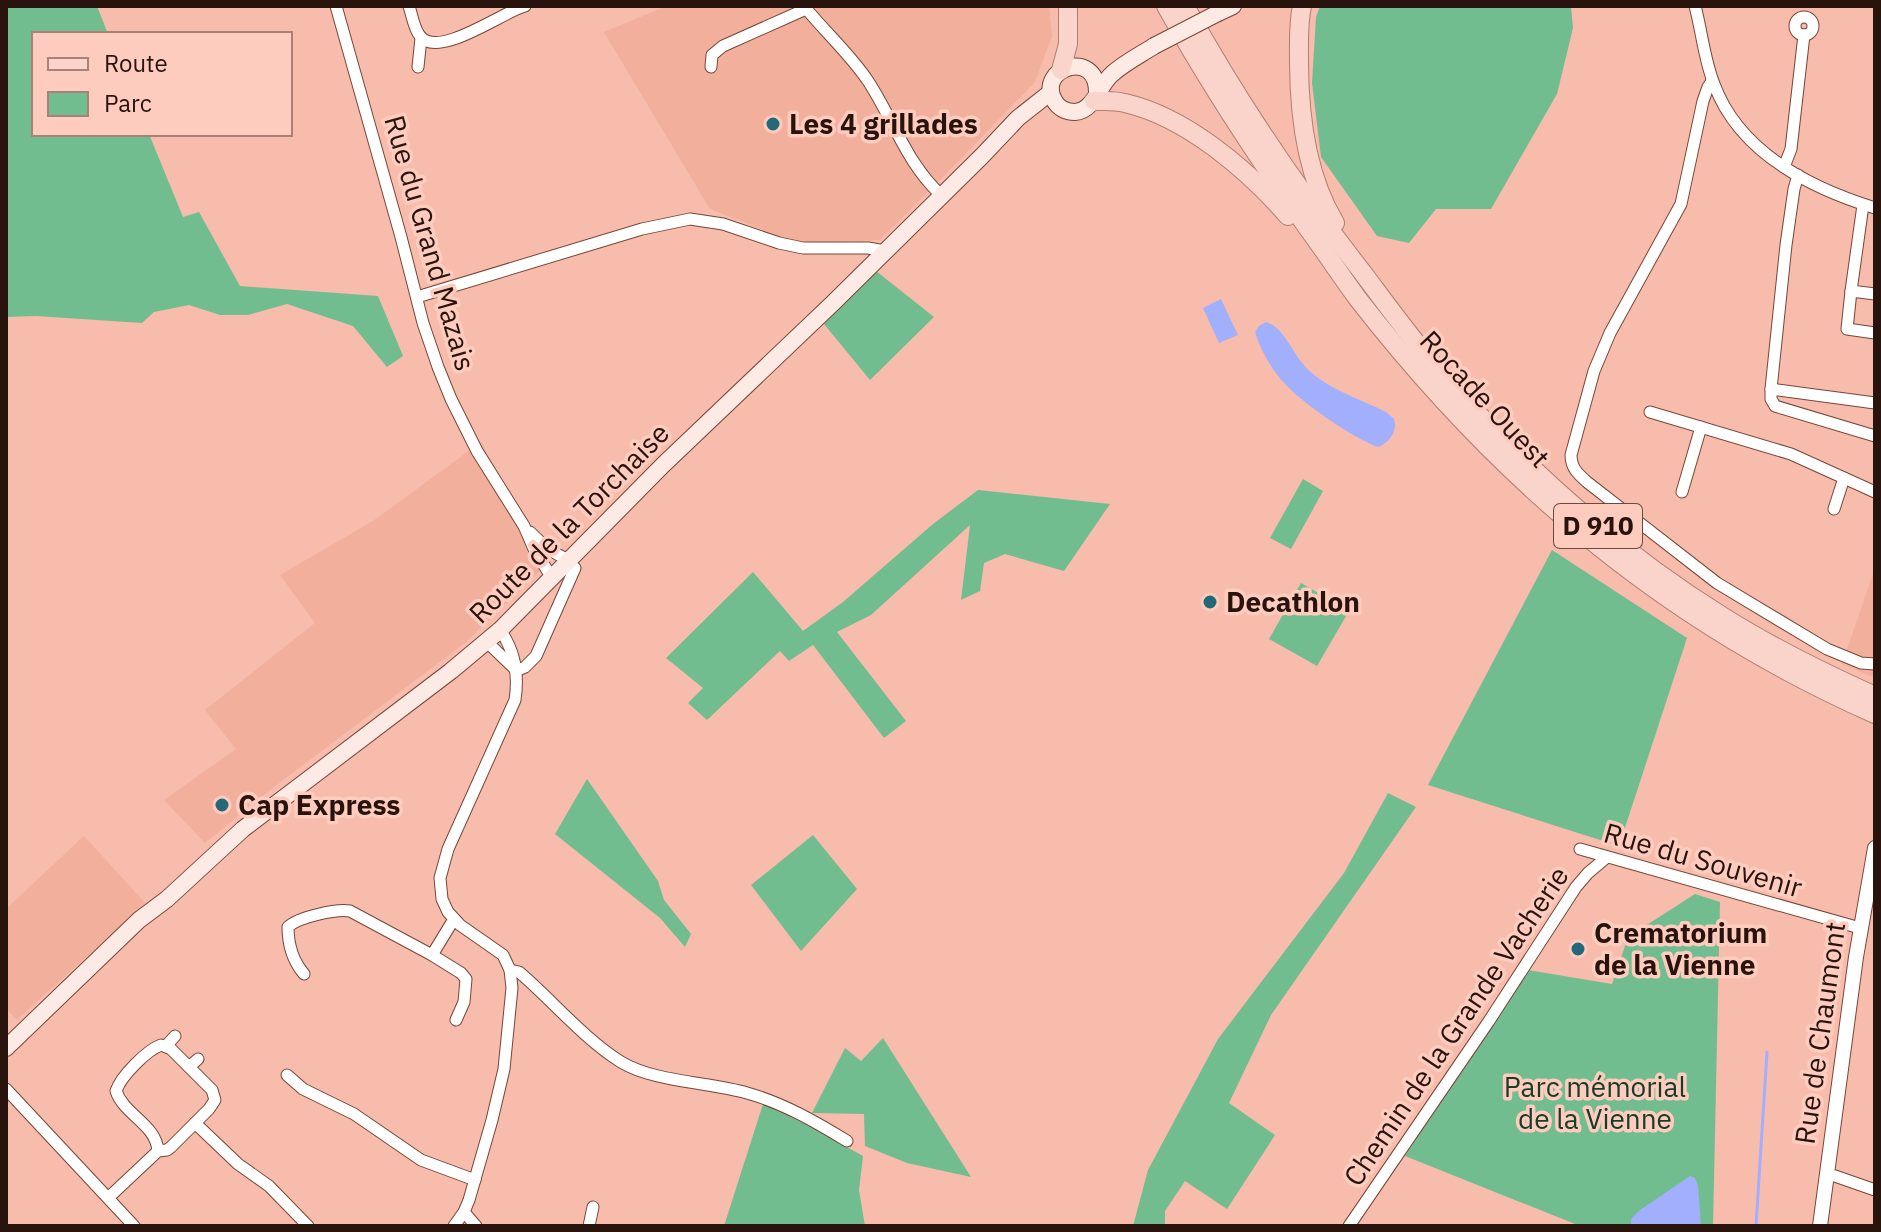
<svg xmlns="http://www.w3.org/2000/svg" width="1881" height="1232" font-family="'IBM Plex Sans',sans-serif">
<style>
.built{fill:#f1af9c}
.green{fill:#72bd90}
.water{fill:#a2affc}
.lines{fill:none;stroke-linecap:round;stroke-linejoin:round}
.stream{stroke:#a2affc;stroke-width:3}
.minor-casing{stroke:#774537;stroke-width:13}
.tertiary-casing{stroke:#774537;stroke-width:16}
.secondary-casing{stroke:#774537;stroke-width:18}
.primary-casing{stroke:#af7e70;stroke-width:20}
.minor{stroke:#fff;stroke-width:11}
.tertiary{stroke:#fff;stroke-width:14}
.secondary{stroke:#fdeae4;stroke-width:16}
.primary{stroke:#fad4ca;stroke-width:18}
.secondary-bridge-casing{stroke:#774537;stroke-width:18;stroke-linecap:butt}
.secondary-bridge{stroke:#fdeae4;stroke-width:16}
.poi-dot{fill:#246979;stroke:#fdccbf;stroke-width:3}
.labels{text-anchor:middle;stroke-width:7;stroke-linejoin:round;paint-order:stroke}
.shield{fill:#fdccbf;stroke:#684a42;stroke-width:2}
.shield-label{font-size:26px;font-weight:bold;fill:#28130d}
.poi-label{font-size:28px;font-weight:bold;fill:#28130d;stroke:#fdccbf;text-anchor:start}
.street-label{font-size:28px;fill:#28130d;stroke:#fdccbf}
.park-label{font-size:28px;fill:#173c27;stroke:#fdccbf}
</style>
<rect width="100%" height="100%" fill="#f7bcab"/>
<g class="built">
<path d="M667,6H1049L1052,36L1035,82L950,170L880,240L796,243L710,209L604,32Z"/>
<path d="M481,442L549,562L466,642L270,790L205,843L164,800L236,749L205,710L315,623L280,575L373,521Z"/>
<path d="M1875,568V678L1842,664Z"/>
<path d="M84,836L145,903L17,1020L6,1008V909Z"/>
</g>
<g class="green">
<path d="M6,6H97L108,34H34V134H149L183,217L199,212L240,286L378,296L403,356L387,367L353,326L287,304L248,315H220L189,305L154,312L142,323L36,316L6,317Z"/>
<path d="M1320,6H1463V7L1571,6L1573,28L1557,94L1491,209H1436L1409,243L1377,236L1321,157L1312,83L1316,17Z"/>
<path d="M876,271L934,317L870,380L824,324Z"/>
<path d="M1303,479L1323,491L1291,549L1270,538Z"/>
<path d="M978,490L1110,504L1064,571L1005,554L984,563L980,591L961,600L970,525L871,615L837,632L906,721L884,738L813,645L789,661L780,651L707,720L688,703L703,688L666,658L753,572L803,631L843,602L933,524Z"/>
<path d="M1552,550L1687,638L1619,846L1428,785Z"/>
<path d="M1301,583L1349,611L1317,666L1269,639Z"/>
<path d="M587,779L658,881L664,900L691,934L685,947L660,918L555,834Z"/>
<path d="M1388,793L1416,807L1271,1015L1229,1103L1275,1135L1227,1209L1185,1181L1165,1211V1226H1133L1148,1170L1218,1039L1344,873Z"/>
<path d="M813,835L857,889L801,951L751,885Z"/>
<path d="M1695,894L1720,902L1713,1226H1580L1405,1156L1528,970L1612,984L1628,937Z"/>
<path d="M883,1038L971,1177L907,1163L865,1146L864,1114L812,1113L845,1048L861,1061Z"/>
<path d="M763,1104L807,1125L863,1156L859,1190L865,1226H724Z"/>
</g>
<g class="water">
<path d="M1221,299L1238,335L1219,343L1203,308Z"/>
<path d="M1266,322C1283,327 1291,350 1303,364C1320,386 1360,399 1386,412L1394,419C1398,431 1389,443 1378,447C1353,438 1307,406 1288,387C1273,372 1261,352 1255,332L1259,326Z"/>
<path d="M1690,1176L1695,1178L1698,1186L1701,1226H1631V1219L1640,1210Z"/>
</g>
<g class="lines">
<path class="stream" d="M1756,1226L1767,1052"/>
<defs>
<g id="minor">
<path d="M336,6L401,237L423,323L438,367L451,399L477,451L524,526L534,549L552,578"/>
<path d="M409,6C412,15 414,29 420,36C438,60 504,11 525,6"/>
<path d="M804,6C825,32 850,54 868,81C893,119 907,164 941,195"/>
<path d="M1695,6C1702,32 1704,59 1714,84C1739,152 1810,188 1875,208"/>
<circle cx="1804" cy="26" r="9"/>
<path d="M418,67L421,38"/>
<path d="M711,67L712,55L723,46L806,9"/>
<path d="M1712,81L1708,87L1703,101L1681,204L1610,333L1594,371L1571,455C1571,468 1578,474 1587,482L1717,583L1827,649L1861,663L1875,664"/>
<path d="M1784,167L1791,149L1804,35"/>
<path d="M1863,205L1851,291L1875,294"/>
<path d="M1851,291L1847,329L1875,333"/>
<path d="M417,297L642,229L690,219L723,224L779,243L803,248H868L885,251"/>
<path d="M1771,389L1786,245L1794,189L1798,175"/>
<path d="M1875,403L1771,389V399L1775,406L1875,436"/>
<path d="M1650,412L1791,454L1875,492"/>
<path d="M1682,492L1701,427"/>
<path d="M1834,509L1844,478"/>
<path d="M530,532C543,545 553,554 570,560"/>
<path d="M487,642L516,670"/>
<path d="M516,671L525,667L536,656L575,568"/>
<path d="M1580,849L1860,928"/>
<path d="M432,955L461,973L466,979L464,1002L456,1020"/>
<path d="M510,970L519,972C553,1001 583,1038 621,1062C654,1082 709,1082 747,1093C783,1103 816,1122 847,1141"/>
<path d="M304,974C293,961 288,944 288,927C298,917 336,909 350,911L432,955L454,919"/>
<path d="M166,1046L175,1036"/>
<path d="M189,1067L198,1059"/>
<path d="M287,1075L303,1089L354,1114L421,1160L475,1180"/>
<path d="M6,1089L134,1226"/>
<path d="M195,1123L238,1164L269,1186L308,1226"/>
<path d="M1827,1175L1835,1176L1875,1190"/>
<path d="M108,1198L158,1151L167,1150L171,1147L209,1109L215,1100L212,1090L171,1049L161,1045C147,1050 121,1076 116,1091C124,1115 156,1124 158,1151"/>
<path d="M464,1212L476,1226"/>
<path d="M454,1226L464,1212L469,1200L492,1120L504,1069L512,988L510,970L503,955L460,925L448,912L442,899L440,878L448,849L515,700C519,674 515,651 500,630"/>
<path d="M589,1226L593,1207"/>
<path d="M1349,1226L1489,1021L1576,887L1588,873L1607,857"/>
</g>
<path id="tertiary" d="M1820,1226L1856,957L1875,848"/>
<g id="secondary">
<path d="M1218,13L1233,6"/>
<path d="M1097,92C1097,48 1036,68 1054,100C1058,108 1066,112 1075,112C1094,111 1099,85 1112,74C1124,63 1140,55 1154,46"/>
<path d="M6,1048L139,920L167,899L243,829L451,671L500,630L663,465L833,303L982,156L1018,118L1051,92"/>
</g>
<g id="primary">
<path d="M1166,6C1209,84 1258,158 1309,230C1326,253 1341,276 1358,299C1499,480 1664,621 1875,714"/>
<path d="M1185,6C1237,100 1297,189 1363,273C1390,309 1416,345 1445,378C1527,470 1620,553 1725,618C1773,648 1824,673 1875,696"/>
<path d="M1302,6C1298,24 1299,43 1299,61C1299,116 1306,175 1335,223"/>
<path d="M1061,70L1068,44V6"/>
<path d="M1094,101C1104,101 1115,100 1125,103C1186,117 1248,170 1288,216"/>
</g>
</defs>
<use href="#minor" class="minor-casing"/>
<use href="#tertiary" class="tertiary-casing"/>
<use href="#secondary" class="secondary-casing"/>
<use href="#primary" class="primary-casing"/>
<use href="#minor" class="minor"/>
<use href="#tertiary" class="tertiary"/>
<use href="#secondary" class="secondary"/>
<use href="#primary" class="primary"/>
<defs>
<path id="secondary-bridge" d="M1154,46L1218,13"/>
</defs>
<use href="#secondary-bridge" class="secondary-bridge-casing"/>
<use href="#secondary-bridge" class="secondary-bridge"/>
</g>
<g class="poi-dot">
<circle cx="773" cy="124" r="8"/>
<circle cx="1210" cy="602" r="8"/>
<circle cx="222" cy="805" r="8"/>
<circle cx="1578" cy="949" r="8"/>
</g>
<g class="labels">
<rect class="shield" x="1554" y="504" width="88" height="44" rx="6"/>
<g class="shield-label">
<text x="1598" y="535">D 910</text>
</g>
<g class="poi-label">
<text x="789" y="134">Les 4 grillades</text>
<text x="1226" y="612">Decathlon</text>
<text x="238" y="815">Cap Express</text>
<text x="1594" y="943">Crematorium<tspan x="1594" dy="32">de la Vienne</tspan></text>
</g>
<g class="street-label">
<text transform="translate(430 243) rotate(74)" y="10">Rue du Grand Mazais</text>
<text transform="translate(1485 399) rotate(47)" y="10">Rocade Ouest</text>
<text transform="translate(569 523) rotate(-45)" y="10">Route de la Torchaise</text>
<text transform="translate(1703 860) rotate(16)" y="10">Rue du Souvenir</text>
<text transform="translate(1456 1026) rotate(-56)" y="10">Chemin de la Grande Vacherie</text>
<text transform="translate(1820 1033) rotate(-82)" y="10">Rue de Chaumont</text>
</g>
<g class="park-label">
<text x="1595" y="1097">Parc mémorial<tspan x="1595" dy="32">de la Vienne</tspan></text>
</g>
</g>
<rect width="1881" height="1232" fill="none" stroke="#28130d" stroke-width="16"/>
<rect x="32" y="32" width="260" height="104" fill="#fdccbf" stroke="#a88278" stroke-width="2"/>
<rect x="48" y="58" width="40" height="12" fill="#fad4ca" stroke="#a88278" stroke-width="2"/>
<text x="104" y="72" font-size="24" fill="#28130d">Route</text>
<rect x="48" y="92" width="40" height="24" fill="#72bd90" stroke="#a88278" stroke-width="2"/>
<text x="104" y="112" font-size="24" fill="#28130d">Parc</text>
</svg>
